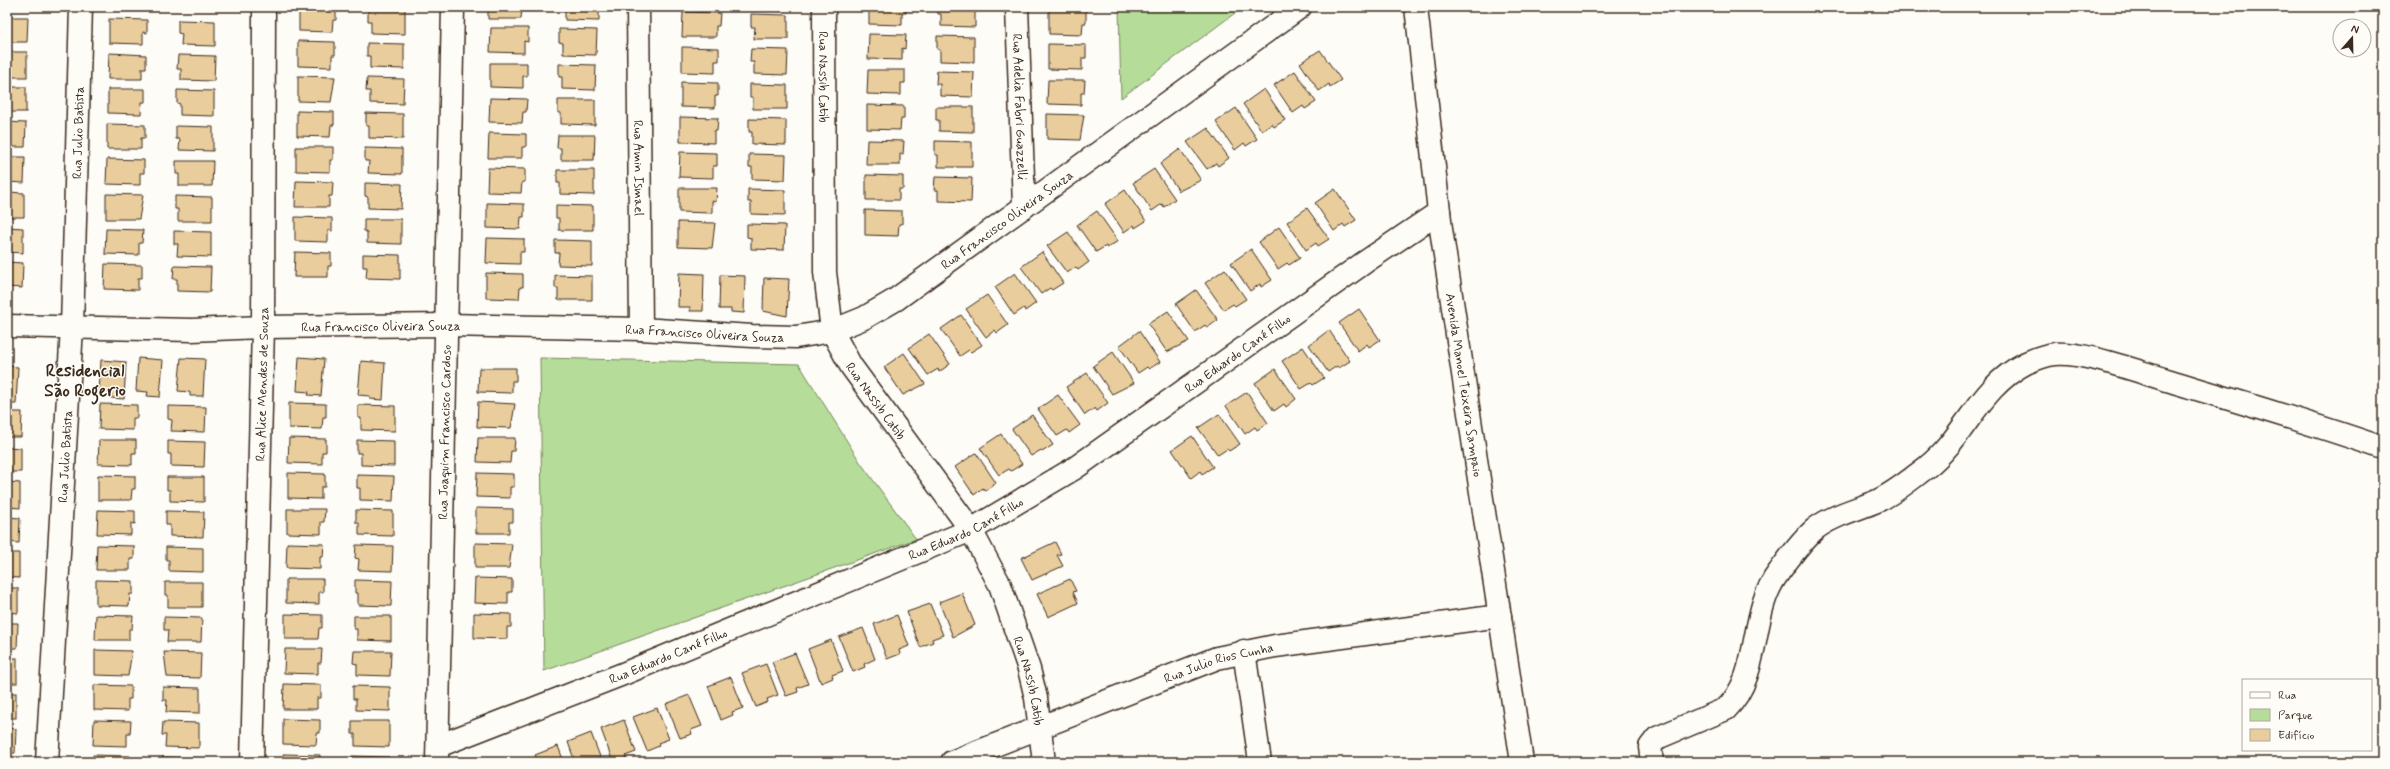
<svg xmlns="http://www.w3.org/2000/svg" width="2390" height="769" font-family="Mynerve,sans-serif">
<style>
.green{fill:#b5dd99;stroke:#78845c}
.building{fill:#e9cd9d;stroke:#3b2a1e}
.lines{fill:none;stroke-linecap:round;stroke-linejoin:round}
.minor-casing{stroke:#3b2a1e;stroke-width:25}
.tertiary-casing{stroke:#3b2a1e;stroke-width:25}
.minor{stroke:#fdfcf7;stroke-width:22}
.tertiary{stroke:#fdfcf7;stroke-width:22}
.labels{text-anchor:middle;stroke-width:3;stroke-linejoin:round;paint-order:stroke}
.street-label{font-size:13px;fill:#3b2a1e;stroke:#fdfcf7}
.district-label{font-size:17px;font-weight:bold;fill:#3b2a1e;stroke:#fdfcf7}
</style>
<rect width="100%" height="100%" fill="#fdfcf7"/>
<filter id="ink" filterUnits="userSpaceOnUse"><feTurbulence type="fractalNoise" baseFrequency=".025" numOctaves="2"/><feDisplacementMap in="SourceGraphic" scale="8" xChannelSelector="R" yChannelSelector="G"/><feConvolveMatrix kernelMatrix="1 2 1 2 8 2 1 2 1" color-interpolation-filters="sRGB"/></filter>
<g filter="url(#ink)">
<g class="green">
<path d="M1119,7H1243L1121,98Z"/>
<path d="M540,358L799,364L860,462L916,539L544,671Z"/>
</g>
<g class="building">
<path d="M299,7H336V20H333L332,32L299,31Z"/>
<path d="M488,7H525L522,8L521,19H488Z"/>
<path d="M562,7H599V21L565,20V8Z"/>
<path d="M869,7H906V13H902V25L869,24Z"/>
<path d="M938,7H975V27L941,26V14H938Z"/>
<path d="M368,8L405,9V34L371,33V21H368Z"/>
<path d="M1049,9L1086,10V23H1083L1082,35L1049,34Z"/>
<path d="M683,12L720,13L719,26H716V37H682Z"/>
<path d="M751,14L788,15V39H754L755,27H751Z"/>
<path d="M7,17H28L27,42H7Z"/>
<path d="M109,19L147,20V33L143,32V44L109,43Z"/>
<path d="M178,20L215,21V46L181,45L182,34L178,33Z"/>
<path d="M491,28H528V42L524,41V53L490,52Z"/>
<path d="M559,29L597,30L596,55L563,54V43L559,42Z"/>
<path d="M869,34L906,35L905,49L902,48V60L868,59Z"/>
<path d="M937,36L974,37V62L940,61V50L937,49Z"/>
<path d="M298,41L335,42V55H332V67L298,66Z"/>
<path d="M367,43L404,44V69L370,68V56H367Z"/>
<path d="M1048,44L1086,45V58H1082V70L1048,69Z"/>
<path d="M682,47L719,48V61H715V73L682,72Z"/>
<path d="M751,49L788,50L787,75L754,74V62H750Z"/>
<path d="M1320,50L1341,80L1330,87L1329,84L1319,91L1300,63Z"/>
<rect x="7" y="52" width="20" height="25"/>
<path d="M109,53L146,55V68H142V79H108Z"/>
<path d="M178,55L215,56L214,81L181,80V69H177Z"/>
<path d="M490,63H527V76H523V88L490,87Z"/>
<path d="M559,64L596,65L595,90L562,89V77H559Z"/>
<path d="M868,70H905V83H901V95L867,94Z"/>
<path d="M937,71L974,72L973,97L940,96V84H936Z"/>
<path d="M1295,71L1316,102L1305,109L1303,106L1293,113L1274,85Z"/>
<path d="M298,76L335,77L331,102L298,101Z"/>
<path d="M367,78L404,79L403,104L370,103V91H366Z"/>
<path d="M1048,80H1085L1084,93H1081V105L1047,104Z"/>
<path d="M681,82L718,83V96H715V108L681,107Z"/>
<path d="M750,84L787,85V109H753V97H750Z"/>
<rect x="7" y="87" width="19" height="25"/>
<path d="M108,89H145V102H142L141,114L108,113Z"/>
<path d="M1264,89L1285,120L1274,127L1272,124L1262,131L1243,104Z"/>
<path d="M177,90L214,91V116L180,115V104L177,103Z"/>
<path d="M490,98L527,99L526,112H523L522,123L489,122Z"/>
<path d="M558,100H595V125L561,124V113H558Z"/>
<path d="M867,105L904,106V119H901L900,130L867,129Z"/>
<path d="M936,107H973V132L939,131V120H936Z"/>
<path d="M1236,108L1257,139L1246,146L1244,143L1235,150L1216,122Z"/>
<path d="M297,111L334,112V125H331L330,137L297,136Z"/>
<path d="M366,113L403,114V139L369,138V126H366Z"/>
<path d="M1047,114L1084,115L1080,140L1047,139Z"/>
<path d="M680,117L718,118L717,131H714V143L680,142Z"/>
<path d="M749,119L786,120V145L752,144V132H749Z"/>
<path d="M7,122L26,123L25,147H7Z"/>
<path d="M107,124L145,125V138H141V149H107Z"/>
<path d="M176,126L213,127V151L179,150L180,139H176Z"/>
<path d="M1208,128L1229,158L1218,166L1216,163L1207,169L1187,142Z"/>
<path d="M489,133L526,134V147H522V158H488Z"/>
<path d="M558,135H595L594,160H561V148H557Z"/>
<path d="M867,140L904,141L903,154H900V165H866Z"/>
<path d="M935,141L972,142V167H938V155H935Z"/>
<path d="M296,147H333V160H330V172L296,171Z"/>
<path d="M365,148L402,149V174L368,173L369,161H365Z"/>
<path d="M1180,149L1201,180L1179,191L1160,164Z"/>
<path d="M680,152L717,153V166H713V178L679,177Z"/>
<path d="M749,154L786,155L785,180L752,179V167H749Z"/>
<path d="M7,157H25L24,183L7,182Z"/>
<path d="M107,159L144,160V173H140V185L106,184Z"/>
<path d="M176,161H213L212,186H179V174H176Z"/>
<path d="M488,168L525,169V182H522L521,193L487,192Z"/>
<path d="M1154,169L1175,199L1164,207L1162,204L1152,211L1133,183Z"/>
<path d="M557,170H594V195L560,194V183H557Z"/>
<path d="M866,175L903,176V189H899V200H866Z"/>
<path d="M935,177L972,178L971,202L938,201V190H934Z"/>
<path d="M296,181L333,182L332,196H329V207H295Z"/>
<path d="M365,183L402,184L401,209L368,208V197L365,196Z"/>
<path d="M679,188H717L716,202L712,201V213L679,212Z"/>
<path d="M748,189L785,190V215L751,214V202H748Z"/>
<path d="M1335,189L1356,220L1345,227L1343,224L1334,231L1315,203Z"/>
<path d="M1125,190L1146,221L1135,228L1134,225L1124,232L1105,204Z"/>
<path d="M7,192L24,193V217H7Z"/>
<path d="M106,194L143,195L139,219H106Z"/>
<path d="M175,196L212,197V221H178V209H175Z"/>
<path d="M487,203L524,204V217H521L520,229L487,228Z"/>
<path d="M556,205L593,206V230H559V218H556Z"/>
<path d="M1307,208L1329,239L1318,246L1316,243L1306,250L1287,222Z"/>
<path d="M865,210L902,211V224H899L898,236L865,235Z"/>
<path d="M1097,211L1118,241L1107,248L1106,246L1096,252L1077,225Z"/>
<path d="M295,217L332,218V231L328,230V242L295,241Z"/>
<path d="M364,219H401V244L367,243V232L364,231Z"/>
<path d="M678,222L715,223L712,248L678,247Z"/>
<path d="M747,224L785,225L784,250L751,249V238L747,237Z"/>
<path d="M7,227L23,228V253L7,252Z"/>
<path d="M1279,227L1300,258L1289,265L1287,263L1278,269L1259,242Z"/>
<path d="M106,229L143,230L142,243H139V255L105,254Z"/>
<path d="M174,231L211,232V257L177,256L178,244H174Z"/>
<path d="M1068,232L1089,262L1078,270L1076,267L1067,273L1047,246Z"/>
<path d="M487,238L524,239V252H520V264L486,263Z"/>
<path d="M555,240L592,241V266L558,265L559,253H555Z"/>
<path d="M1251,249L1272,280L1261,287L1260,284L1250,291L1231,263Z"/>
<path d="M295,252L331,253V266H328V277H294Z"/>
<path d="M1042,252L1063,283L1052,290L1050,288L1041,294L1021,267Z"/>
<path d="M363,254L400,255V279L366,278L367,267H363Z"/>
<path d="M7,262L23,263L22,288L7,287Z"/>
<path d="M105,264L142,265V278H138V290L104,289Z"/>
<path d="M174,266L211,267L210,292L177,291V279H173Z"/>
<path d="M1225,269L1246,299L1235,306L1233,304L1224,310L1205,283Z"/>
<path d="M486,273L523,274V287H520L519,299L486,298Z"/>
<path d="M679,273L704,274L703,311H690V307H678Z"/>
<path d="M1015,273L1036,303L1025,311L1024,308L1014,315L995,287Z"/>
<path d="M555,275L592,276V300H558V288H555Z"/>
<path d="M720,275L745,276L744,313L731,312V309H719Z"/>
<path d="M764,278L789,279L787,316L763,311Z"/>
<path d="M1196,290L1218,320L1207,328L1205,325L1195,332L1176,304Z"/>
<path d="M987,295L1008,325L997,333L995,330L986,337L966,309Z"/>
<path d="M1359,309L1380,340L1369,347L1367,344L1358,351L1339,323Z"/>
<path d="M1168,311L1189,341L1167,352L1148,324Z"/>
<path d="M961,315L982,345L971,352L969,350L960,356L941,329Z"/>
<path d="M1329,330L1350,361L1339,368L1337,366L1328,372L1309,345Z"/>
<path d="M1139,331L1160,362L1149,369L1147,367L1138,373L1119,346Z"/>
<path d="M929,334L950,364L939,372L938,369L928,375L909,348Z"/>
<path d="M1303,347L1324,378L1313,385L1311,383L1301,389L1282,361Z"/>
<path d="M1113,352L1134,383L1112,394L1093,366Z"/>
<path d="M904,353L925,384L903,395L884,367Z"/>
<path d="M299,357L324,359L321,396L308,395L309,392L297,391Z"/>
<path d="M138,358L163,360L160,397L147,396L148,392L136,391Z"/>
<path d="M181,358L205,359L203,396H190V392L178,391Z"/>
<path d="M101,360L126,362L124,399L111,398V394L99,393Z"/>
<path d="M361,361L385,363L383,400L370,399V396L358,395Z"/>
<path d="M7,366L18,367L16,404H7Z"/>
<path d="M479,368H516V381H512V393L478,392Z"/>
<path d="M1275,369L1296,399L1286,407L1284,404L1274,411L1255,383Z"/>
<path d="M1087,373L1108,403L1097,411L1095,408L1085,415L1066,387Z"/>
<path d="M1247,392L1268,423L1257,430L1255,427L1245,434L1226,406Z"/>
<path d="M1058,395L1080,425L1069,433L1067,430L1057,436L1038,409Z"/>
<path d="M478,402L515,404L511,428L477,427Z"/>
<path d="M289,403L326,404V417H323L322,429L289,428Z"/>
<path d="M100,404L137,405V418H133V430L99,429Z"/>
<path d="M358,405L395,406V431L361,430V418H358Z"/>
<path d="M168,406L206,407L205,432L171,431L172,420L168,419Z"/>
<path d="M7,412H22L21,437H7Z"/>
<path d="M1219,414L1240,444L1229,451L1227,449L1218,455L1198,428Z"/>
<path d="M1032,415L1053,445L1042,452L1041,450L1031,456L1012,429Z"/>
<path d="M1001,434L1022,464L1011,471L1009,469L999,475L980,448Z"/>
<path d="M1192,436L1213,467L1202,474L1200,471L1191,478L1172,450Z"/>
<path d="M289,438L326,439V452H322V464L288,463Z"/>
<path d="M478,438H515L514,451H511L510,463L477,462Z"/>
<path d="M99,440H136V453H132V465L98,464Z"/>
<path d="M357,440L394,441V466L361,465V453H357Z"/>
<path d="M168,441L205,442L204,467L171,466V454H168Z"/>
<path d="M7,447L21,448V472H7Z"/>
<path d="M976,453L996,483L985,491L983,488L974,495L955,467Z"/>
<path d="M288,473L325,474V487H321V499L288,498Z"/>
<path d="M477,473L514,474V487H510V498L476,497Z"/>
<path d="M98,475L135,476V489H132L131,500H98Z"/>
<path d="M357,475L394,476L393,501L360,500V488H357Z"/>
<path d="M167,477H204V502L170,501V490H167Z"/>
<path d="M7,482L20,483V508L7,507Z"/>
<path d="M476,508L513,509V522H509V533H476Z"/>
<path d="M287,509H325L324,522H321V534L287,533Z"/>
<path d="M98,510L135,511V524L131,523V535L97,534Z"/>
<path d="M356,510L393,511V536L359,535V523H356Z"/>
<path d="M166,511L204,512L203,537L170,536V525H166Z"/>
<path d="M7,517L20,518L19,543L7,542Z"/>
<path d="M1055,542L1061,554L1057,555L1063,566L1032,580L1021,558Z"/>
<path d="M287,543L324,544L323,557H320V569L286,568Z"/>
<path d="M475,543L512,544L509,568H475Z"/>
<path d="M97,545L134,546V559H130V570H96Z"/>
<path d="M356,545L393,546L392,571L358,570L359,559L355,558Z"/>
<path d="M166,547L203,548V572L169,571V560H166Z"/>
<path d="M7,553H19V578L7,577Z"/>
<path d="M475,578L512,579V592H508V604L474,603Z"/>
<path d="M286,579H323V592H319V604L286,603Z"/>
<path d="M1070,579L1076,591L1073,592L1078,603L1048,617L1037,594Z"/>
<path d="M96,580L133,581V594H130L129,606L96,605Z"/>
<path d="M355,580L392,581L391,606L358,605V593H355Z"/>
<path d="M165,582H202V607H168V595H165Z"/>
<path d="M7,588H18V613L7,612Z"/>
<path d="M962,593L975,625L953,637L939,602Z"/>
<path d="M930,604L943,635L932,639L933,642L920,647L907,612Z"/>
<path d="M474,613L511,614V627H507V639L474,638Z"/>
<path d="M285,614L322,615V628H319L318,639H285Z"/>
<path d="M96,615L133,616L132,629H129V640H95Z"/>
<path d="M897,615L909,646L899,650L900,654L887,659L874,624Z"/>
<path d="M354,616H391V641L357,640V629H354Z"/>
<path d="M164,617L202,618L201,642H167L168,630H164Z"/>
<path d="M7,623H18L17,648H7Z"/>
<path d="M863,628L875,659L864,664L865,667L853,672L839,637Z"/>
<path d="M831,640L843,671L832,675L833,678L821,683L808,649Z"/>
<path d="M285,649H322L321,663H318V674L284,673Z"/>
<path d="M95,650L132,651L128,676L95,675Z"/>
<path d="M354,651H391L390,676L357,675V664L353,663Z"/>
<path d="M164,652L201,653L200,678L167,677Z"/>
<path d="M795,653L808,684L797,688L798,692L786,696L772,662Z"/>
<rect x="7" y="658" width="10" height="25"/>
<path d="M766,664L778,695L767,699L768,702L756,707L742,673Z"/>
<path d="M731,677L743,708L732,712L733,715L721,720L708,686Z"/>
<path d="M284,684L321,685V698H317V709H283Z"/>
<path d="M94,685L131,686V699H128V711L94,710Z"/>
<path d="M353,686L390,687V711L356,710V699H353Z"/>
<path d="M163,687L200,688V713L166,712L167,700H163Z"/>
<rect x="7" y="693" width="9" height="25"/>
<path d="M689,695L702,726L691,730L692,734L680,738L666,704Z"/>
<path d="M657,708L669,739L658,743L659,746L647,751L633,717Z"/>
<path d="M283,719L320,720V733H317L316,745L283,744Z"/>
<path d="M94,720L131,721L130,734H127V746L93,745Z"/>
<path d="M624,720L636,752L625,756L626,759L613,762L601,729Z"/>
<path d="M352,721H389V747L355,746V734H352Z"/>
<path d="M163,722L199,723V748L165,747L166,735H162Z"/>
<path d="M7,728L16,729L15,753H7Z"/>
<path d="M591,733L602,762H575L568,742Z"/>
<path d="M558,746L564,762H538L535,755Z"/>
<path d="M283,754L320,755V762H283Z"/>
<path d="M93,755L130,756V762H93Z"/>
<path d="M352,756L389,757L388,762H351Z"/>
<path d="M162,757L199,758V762H162Z"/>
</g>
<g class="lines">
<defs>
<g id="minor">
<path id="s1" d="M638,7L641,329"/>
<path id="s2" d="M824,7L825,272L832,331L851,366L971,530L1000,585L1029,669L1036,698L1044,762"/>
<path id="s3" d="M1017,7L1024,207"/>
<path id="s4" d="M7,326L192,330L263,327L448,325L641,329L752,336L796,337L832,331L864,318L895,300L1300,7"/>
<path d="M1244,651L1260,762"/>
<path id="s5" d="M438,746L623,674L971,530L1075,468L1365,262L1439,212"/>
<path id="s6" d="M47,762L72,327L81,7"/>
<path id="s7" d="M252,762L263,327L264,7"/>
<path id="s8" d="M437,762L453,7"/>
<path id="s9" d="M952,762L1217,658L1275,646L1500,616"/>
<path d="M1652,762L1650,747L1657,738L1726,709C1763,673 1748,612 1779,572C1790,557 1801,541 1815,529C1833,515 1856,510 1877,501C1895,493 1911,479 1927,467C1965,437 1979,387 2026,363C2035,359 2045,355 2055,354C2082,351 2139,372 2167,380C2239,402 2312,423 2383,448"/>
</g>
<g id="tertiary">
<path id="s10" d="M1416,7L1441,229L1522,762"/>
</g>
</defs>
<use href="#minor" class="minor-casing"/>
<use href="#tertiary" class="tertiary-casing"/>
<use href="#minor" class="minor"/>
<use href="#tertiary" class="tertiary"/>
</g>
</g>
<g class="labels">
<g class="street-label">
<text dy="5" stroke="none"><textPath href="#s2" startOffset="70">Rua Nassib Catib</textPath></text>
<text dy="5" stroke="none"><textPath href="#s3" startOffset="100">Rua Adelia Fabri Guazzelli</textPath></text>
<text dy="5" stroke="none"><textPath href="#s6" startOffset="630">Rua Julio Batista</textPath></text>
<text dy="5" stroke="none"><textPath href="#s1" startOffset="161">Rua Amin Ismael</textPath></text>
<text dy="5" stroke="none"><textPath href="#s4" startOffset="1034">Rua Francisco Oliveira Souza</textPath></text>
<text dy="5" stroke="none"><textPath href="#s4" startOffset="374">Rua Francisco Oliveira Souza</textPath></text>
<text dy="5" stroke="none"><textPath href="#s4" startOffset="698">Rua Francisco Oliveira Souza</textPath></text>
<text dy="5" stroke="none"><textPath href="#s5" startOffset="895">Rua Eduardo Cané Filho</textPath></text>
<text dy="5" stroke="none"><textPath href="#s7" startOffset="378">Rua Alice Mendes de Souza</textPath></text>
<text dy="5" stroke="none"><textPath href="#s10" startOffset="381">Avenida Manoel Teixeira Sampaio</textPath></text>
<text dy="5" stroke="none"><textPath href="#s2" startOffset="407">Rua Nassib Catib</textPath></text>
<text dy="5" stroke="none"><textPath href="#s8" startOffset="330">Rua Joaquim Francisco Cardoso</textPath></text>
<text dy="5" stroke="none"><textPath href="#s6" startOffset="306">Rua Julio Batista</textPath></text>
<text dy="5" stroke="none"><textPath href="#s5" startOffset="571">Rua Eduardo Cané Filho</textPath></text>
<text dy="5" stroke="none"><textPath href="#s5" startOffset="247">Rua Eduardo Cané Filho</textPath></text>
<text dy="5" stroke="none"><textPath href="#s9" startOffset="285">Rua Julio Rios Cunha</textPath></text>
<text dy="5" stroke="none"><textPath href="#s2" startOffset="730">Rua Nassib Catib</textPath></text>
</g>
<g class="district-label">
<text x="85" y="376">Residencial<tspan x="85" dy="20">São Rogerio</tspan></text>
</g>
</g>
<rect width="2390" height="769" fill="none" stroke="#fdfcf7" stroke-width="24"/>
<rect x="12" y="12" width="2366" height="745" fill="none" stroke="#3b2a1e" stroke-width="1.5" filter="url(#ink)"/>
<rect x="2242" y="679" width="130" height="72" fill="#fdfcf7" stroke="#afa8a0"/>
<rect x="2250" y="692" width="20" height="6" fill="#fdfcf7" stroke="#afa8a0"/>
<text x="2278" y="699" font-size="12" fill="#3b2a1e">Rua</text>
<rect x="2250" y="709" width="20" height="12" fill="#b5dd99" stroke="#afa8a0"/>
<text x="2278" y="719" font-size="12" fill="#3b2a1e">Parque</text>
<rect x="2250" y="729" width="20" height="12" fill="#e9cd9d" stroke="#afa8a0"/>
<text x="2278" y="739" font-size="12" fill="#3b2a1e">Edifício</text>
<g transform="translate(2352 38) rotate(20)"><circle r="19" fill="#fdfcf7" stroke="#afa8a0"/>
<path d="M0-3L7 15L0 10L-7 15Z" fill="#3b2a1e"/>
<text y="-6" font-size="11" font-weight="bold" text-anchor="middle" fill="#3b2a1e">N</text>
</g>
</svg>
